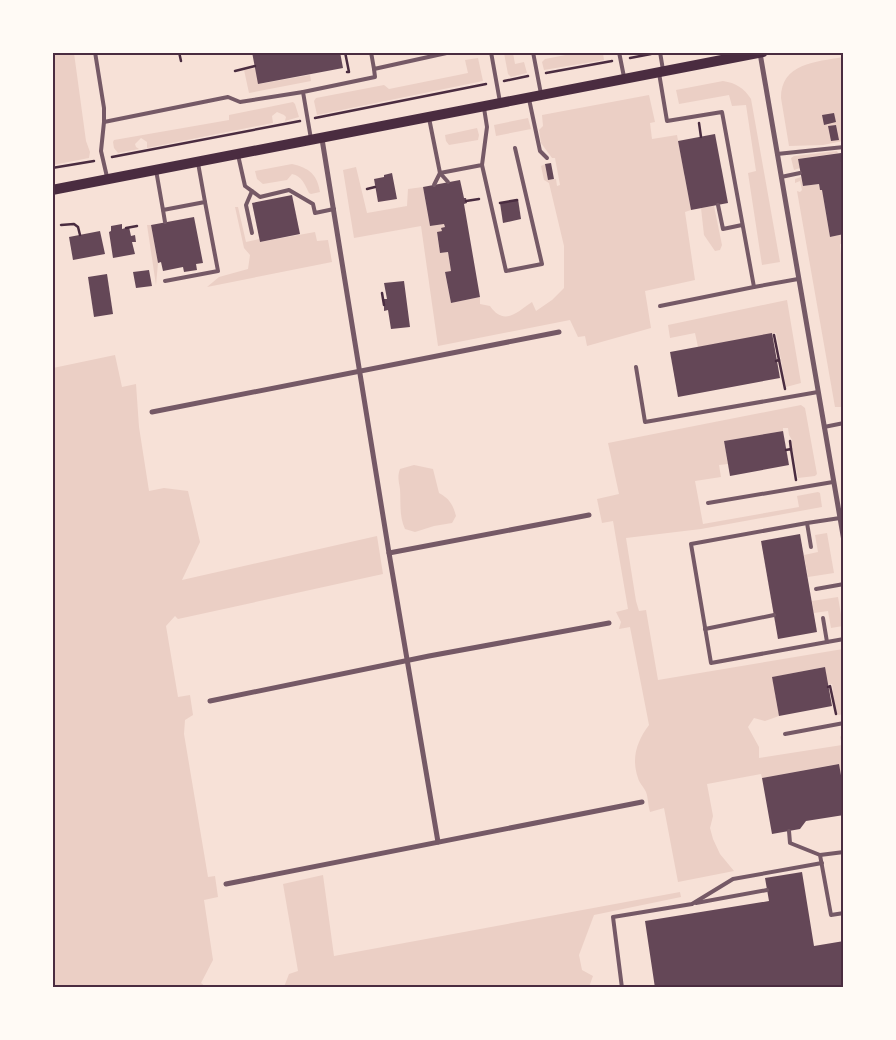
<svg xmlns="http://www.w3.org/2000/svg" width="896" height="1040" font-family="'PT Sans',sans-serif">
<style>
.green{fill:#ebcfc5}
.building{fill:#644757}
.lines{fill:none;stroke-linecap:round;stroke-linejoin:round}
.path{stroke:#4a2c40;stroke-width:2.5}
.service{stroke:#755966;stroke-width:4}
.minor{stroke:#755966;stroke-width:5}
.secondary{stroke:#4a2c40;stroke-width:10}
.neatline{fill:none;stroke:#4a2c40;stroke-width:2}
</style>
<rect width="100%" height="100%" fill="#f7e1d7"/>
<g class="green">
<path d="M53,52L74,53L86,141L90,152L89,158L53,165Z"/>
<path d="M581,52L603,53L604,60L544,70L542,62L545,59Z"/>
<path d="M504,53H513L515,64L524,62L527,73L511,77L508,74Z"/>
<path d="M843,57V141L823,145L789,146L781,98C781,63 816,62 843,57Z"/>
<path d="M478,58L483,81L317,115L314,101L316,98L384,85L389,89L468,73L465,60Z"/>
<path d="M255,68L259,84L310,75L311,81L249,93L244,70Z"/>
<path d="M723,81C736,83 744,88 751,99L780,262L762,265L748,173L756,171L746,105L732,106L729,95L679,104L676,90Z"/>
<path d="M649,95L655,122L650,123L652,139L677,135L691,210L685,212L695,280L645,291L651,328L587,346L585,336L578,337L570,320L438,346L421,226L354,238L343,170L356,167L367,213L407,206L408,189L423,187L430,226L444,224L445,227L442,231L437,233L440,253L448,252L451,271L445,273L451,303L480,297V304L490,306C504,326 516,313 532,302L536,311L552,300L564,288V246L549,183L544,180L541,166L545,164L548,180L556,179L557,186L560,185L555,158H552L541,143L539,130L543,126L542,115Z"/>
<path d="M293,102L295,104L299,117L285,121L286,117L284,115L277,112L272,116L273,123L147,148V142L141,138L135,144L136,147L139,149L118,153L114,148L113,142L114,140L229,120V115Z"/>
<path d="M528,118L531,129L496,136L494,125Z"/>
<path d="M477,128L479,135L478,140L449,145L446,141L445,135Z"/>
<path d="M837,151L838,153L798,159L800,168L794,170L791,158L794,156Z"/>
<path d="M292,164C309,168 317,174 320,192L311,194L309,193C305,185 302,176 292,174L287,180L263,184L257,179L255,171Z"/>
<path d="M801,177L803,186L819,184L820,190H822L830,237L843,234V244H840L841,255L844,256L843,407H835L797,191L800,192L802,190L800,181L795,183V179Z"/>
<path d="M714,206L722,245L720,250L715,251L704,235L701,208Z"/>
<path d="M235,207H238L246,242L259,239L260,242L315,232L317,241L328,240L332,262L207,287L219,277L248,269L250,255L244,248Z"/>
<path d="M147,225H151L158,263L156,285Z"/>
<path d="M787,300L801,383L786,387L776,333L698,347L695,333L670,338L668,325Z"/>
<path d="M115,355L122,387L136,384L139,427L149,491L164,488L188,491L200,542L182,580L377,536L383,574L178,619L175,616L166,626L178,697L190,695L193,715L185,720L184,734L208,877L215,876L218,897L204,900L213,960L201,983L206,987H53V368Z"/>
<path d="M801,405L805,408L817,474L815,476L798,478L791,442L792,440L789,435L788,428H783V431L724,441L728,464L719,465L721,477L695,481L703,524L799,507L797,496L818,492L820,493L822,507L701,529L626,538L636,601L639,611L646,610L658,680L843,649V714L839,715L836,714L832,684H828L824,667L773,677L779,716L765,721L754,718L748,727L759,747V758L842,745L840,737L843,733V784L838,764L762,778L761,774L707,784L713,816L710,828L713,839L720,854L734,871L678,882L664,808L650,812C648,805 648,797 646,792C644,787 639,783 638,778C631,758 637,741 649,725L630,627L619,629L621,622L616,612L628,609L613,521L602,523L597,499L619,494L608,443Z"/>
<path d="M414,465L433,469L439,493C450,499 453,505 456,516L452,523L434,526L415,532L405,529C399,516 401,504 400,489C399,482 397,477 400,469Z"/>
<path d="M827,533L834,573L808,577L804,555L818,552L815,535Z"/>
<path d="M838,597L843,626L831,628L828,611L814,613L812,601Z"/>
<path d="M323,875L334,956L680,892L681,897L594,915L579,955L582,970L593,976L589,987H284L289,974L298,971L283,884Z"/>
</g>
<g class="building">
<path d="M252,52H340L343,68L258,84Z"/>
<path d="M834,113L836,122L824,125L822,115Z"/>
<path d="M836,125L839,140L831,141L828,126Z"/>
<path d="M715,134L728,203L691,210L678,141Z"/>
<path d="M841,153L844,170V234L830,237L822,190H820L819,184L803,186L798,159Z"/>
<path d="M551,163L554,179L548,180L545,164Z"/>
<path d="M392,173L397,199L378,202L374,179L384,177V175Z"/>
<path d="M460,180L464,198H466L467,203L464,204L480,297L451,303L445,272L451,271L448,252L440,253L437,232L442,231L441,228L445,227L444,224L430,226L423,187Z"/>
<path d="M292,195L300,234L260,242L252,203Z"/>
<path d="M518,199L521,219L503,223L500,203Z"/>
<path d="M194,217L203,263L196,264L197,270L184,272L183,267L163,271L161,262L158,263L151,225Z"/>
<path d="M122,224V229L129,227L131,236L135,235L136,242H132L135,254L113,258L109,232L111,231V226Z"/>
<path d="M100,231L105,254L73,260L69,237Z"/>
<path d="M149,270L152,286L136,288L133,272Z"/>
<path d="M107,274L113,314L94,317L88,277Z"/>
<path d="M404,281L410,327L391,329L388,310L384,311V305L383,299H387L384,283Z"/>
<path d="M772,333L780,378L678,397L670,352Z"/>
<path d="M783,431L789,465L730,476L724,441Z"/>
<path d="M800,534L817,632L778,639L761,541Z"/>
<path d="M825,667L832,706L779,716L772,677Z"/>
<path d="M839,764L844,792V815L806,821L800,829L772,834L762,778Z"/>
<path d="M802,872L814,946L844,941V988H655L645,921L769,901L765,878Z"/>
</g>
<g class="lines">
<g class="path">
<path d="M179,52L181,61"/>
<path d="M345,52L349,72H347"/>
<path d="M630,58L651,54"/>
<path d="M235,71L255,66"/>
<path d="M546,73L612,61"/>
<path d="M504,81L528,76"/>
<path d="M315,118L486,84"/>
<path d="M699,123L701,137"/>
<path d="M112,157L300,121"/>
<path d="M842,161H844"/>
<path d="M52,168L94,161"/>
<path d="M367,189L375,187"/>
<path d="M466,201L479,199"/>
<path d="M500,203L517,200"/>
<path d="M61,225L74,224L78,227L80,235"/>
<path d="M126,228L137,226"/>
<path d="M382,293L384,305"/>
<path d="M774,335L779,360"/>
<path d="M776,361L779,360L785,389"/>
<path d="M790,441L791,449"/>
<path d="M786,450L791,449L796,480"/>
<path d="M828,687L830,686L836,714"/>
</g>
<g class="service">
<path d="M95,52L104,108V122"/>
<path d="M371,52L374,69L451,52"/>
<path d="M491,52L500,102"/>
<path d="M533,52L541,94"/>
<path d="M619,52L624,77"/>
<path d="M660,52L663,70"/>
<path d="M659,73L667,121L722,112L754,287L798,279"/>
<path d="M529,99L540,151L547,158"/>
<path d="M429,118L440,173L482,165L487,127L484,108"/>
<path d="M311,139L303,92L375,77L374,69"/>
<path d="M777,154L844,147"/>
<path d="M238,155L245,186L260,197L289,190L313,204L315,213L334,209"/>
<path d="M482,165L506,271L542,264L515,148"/>
<path d="M156,170L163,210L205,202L198,163"/>
<path d="M107,177L101,151L104,122L228,97L240,102L303,92"/>
<path d="M781,177L800,173"/>
<path d="M434,185L440,173L448,182"/>
<path d="M718,205L723,229L742,225"/>
<path d="M163,210L165,222"/>
<path d="M252,233L246,205L252,191"/>
<path d="M165,281L218,271L205,202"/>
<path d="M660,306L754,287"/>
<path d="M636,367L645,422L818,392"/>
<path d="M824,427L844,423"/>
<path d="M708,503L833,482"/>
<path d="M807,523L691,544L711,663L827,642"/>
<path d="M811,547L807,523L840,518"/>
<path d="M816,589L844,584"/>
<path d="M823,618L827,642L844,639"/>
<path d="M705,629L774,615"/>
<path d="M785,734L844,723"/>
<path d="M789,831L790,843L820,855"/>
<path d="M844,852L820,855L831,915L844,913"/>
<path d="M696,903L767,890"/>
<path d="M622,988L613,917L692,904L733,879L822,863"/>
</g>
<g class="minor">
<path d="M760,53L844,541"/>
<path d="M322,139L389,553L438,842"/>
<path d="M152,412L559,332"/>
<path d="M389,553L589,515"/>
<path d="M210,701L429,656L609,623"/>
<path d="M226,884L642,802"/>
</g>
<path class="secondary" d="M52,190L763,52"/>
</g>
<rect width="896" height="1040" fill="none" stroke="#fffaf5" stroke-width="108"/>
<rect x="54" y="54" width="788" height="932" class="neatline"/>
</svg>
